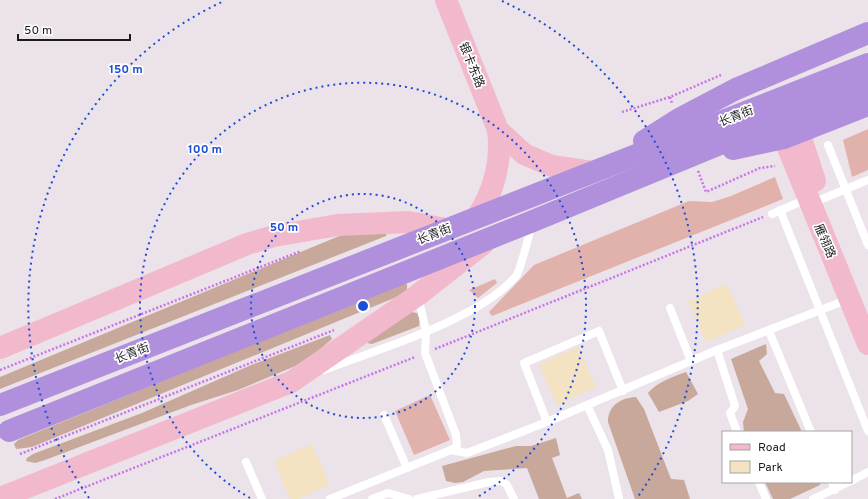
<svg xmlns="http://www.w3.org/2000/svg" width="868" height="499" font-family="Overpass,'Noto Sans SC',sans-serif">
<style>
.grass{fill:#e1b2ac}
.forest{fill:#c7a89a}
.park{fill:#f3e3c2}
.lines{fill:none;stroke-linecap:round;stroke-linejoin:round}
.path{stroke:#c874ea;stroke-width:2.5;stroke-dasharray:2 2;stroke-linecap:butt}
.lane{stroke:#fff;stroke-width:8}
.secondary{stroke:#f2b9cc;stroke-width:22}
.highway{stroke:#b090dc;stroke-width:22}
.ring{fill:none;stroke:#1d4ed8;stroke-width:2;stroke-dasharray:2 4}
.labels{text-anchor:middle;stroke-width:3.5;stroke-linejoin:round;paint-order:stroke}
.street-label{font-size:12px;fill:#1b1b1b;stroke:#fff}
.centre{fill:#1d4ed8;stroke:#fff;stroke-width:2}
.ring-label{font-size:12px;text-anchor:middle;font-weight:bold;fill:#1d4ed8;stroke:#fff;stroke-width:3.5;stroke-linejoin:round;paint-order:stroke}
</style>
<rect width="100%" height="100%" fill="#ece2e9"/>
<g class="grass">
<path d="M868,129V170L852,177L843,140Z"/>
<path d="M775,177L783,199L492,316L489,312L534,265L689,201L712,202L731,196Z"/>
<path d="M495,279L497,283L478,298L469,290Z"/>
<path d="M430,395L450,440L414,455L395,411Z"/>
</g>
<g class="forest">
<path d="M388,228L386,236L0,389V377L344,234Z"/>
<path d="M400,284H407V290L399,296L32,447L16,449L14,444L18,440Z"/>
<path d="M411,312L417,313L420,319L419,326L372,344L367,343L366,339Z"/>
<path d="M330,335L332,339L305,362L238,390L191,405L45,460L35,463L26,461L27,458L33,454L142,413L249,366Z"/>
<path d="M766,344L767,354L759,361L775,393L784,394L802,432H744L743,422L748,409L731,359Z"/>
<path d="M686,372L698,394L688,401L659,412L648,393C659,381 672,377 686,372Z"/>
<path d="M636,397L644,409L671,479L684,480L690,499H635L608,422C608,406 620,398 636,397Z"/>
<path d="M556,438L560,455L552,458L567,498L579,493L582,499H539L527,468L484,471L463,482L455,483L446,481L442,466L516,446H531Z"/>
<path d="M765,482H820V485L790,499H773Z"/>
</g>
<g class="park">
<path d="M727,284L745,325L706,342L688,301Z"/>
<path d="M578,347L596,387L557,405L539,364Z"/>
<path d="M312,444L330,485L298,499H290L274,461Z"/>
</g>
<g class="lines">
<g class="path">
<path d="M670,97L672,103"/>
<path d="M622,112L670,97L721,75"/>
<path d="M698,171L706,192L760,168L775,166"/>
<path d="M435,349L763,217"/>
<path d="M0,370L301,251"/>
<path d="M20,454L334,330"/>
<path d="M55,499L415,357"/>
</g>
<g class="lane">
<path d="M828,145L868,245"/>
<path d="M822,199L868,180"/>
<path d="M780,210L868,431"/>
<path d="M772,214L807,199"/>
<path d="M418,296L426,331L425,353L456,435L457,446L451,450"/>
<path d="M670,308L691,361"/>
<path d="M769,331L811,432"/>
<path d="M717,350L735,406L730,413L737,432"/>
<path d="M324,370C378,349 479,320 516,276C521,269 529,235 532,224"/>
<path d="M587,405L608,450L619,499"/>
<path d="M384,415L407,468"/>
<path d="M547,422L524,363L599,331L623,391"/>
<path d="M246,462L262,499"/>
<path d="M851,481L868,472"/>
<path d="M759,482L766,499"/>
<path d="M832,482L835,490"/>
<path d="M330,499L451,450L467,453L547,422L717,350L849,299"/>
<path d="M372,499L388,493L409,499"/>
<path d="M417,499L489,482L502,481L507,485L514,499"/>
<path d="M813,499L849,482"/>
</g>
<g class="secondary">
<path d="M446,0L498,130"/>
<path d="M799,132L815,181"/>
<path d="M784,138L868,344"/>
<path d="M477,217C494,192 502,161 498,130L524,154L552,166L592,172"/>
<path d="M0,348L247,244L274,236L338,225L409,222L446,229"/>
<path d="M0,498L291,382L418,295L484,243"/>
</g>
<g class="highway">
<path d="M644,141L679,119L736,89L868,33"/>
<path d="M733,149L784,138L868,105"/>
<path d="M0,405L868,64"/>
<path d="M9,431L533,221L868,83"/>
</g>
</g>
<g class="ring">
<circle cx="363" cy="306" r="112"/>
<path d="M250 498A223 223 0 1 1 476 498"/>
<path d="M89 498A335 335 0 0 1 224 1M502 1A335 335 0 0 1 637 498"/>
</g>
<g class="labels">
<g class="street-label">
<text transform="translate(472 65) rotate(68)" y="4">银卡东路</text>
<text transform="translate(736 116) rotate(-21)" y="4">长青街</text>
<text transform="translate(434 234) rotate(-21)" y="4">长青街</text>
<text transform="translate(825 241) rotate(67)" y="4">雁翎路</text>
<text transform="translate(132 353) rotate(-21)" y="4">长青街</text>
</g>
</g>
<circle cx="363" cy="306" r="6" class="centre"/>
<g class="ring-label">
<text x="126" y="73">150 m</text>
<text x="205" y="153">100 m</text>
<text x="284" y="231">50 m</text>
</g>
<rect x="722" y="431" width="130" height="52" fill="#ffffff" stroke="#a4a4a4"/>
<rect x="730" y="444" width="20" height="6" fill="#f2b9cc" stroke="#a4a4a4"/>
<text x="758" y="451" font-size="12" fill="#1b1b1b">Road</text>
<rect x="730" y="461" width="20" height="12" fill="#f3e3c2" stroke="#a4a4a4"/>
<text x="758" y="471" font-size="12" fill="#1b1b1b">Park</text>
<path d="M18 34v6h112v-6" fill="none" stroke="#1b1b1b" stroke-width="2"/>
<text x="24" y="34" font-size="12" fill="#1b1b1b" stroke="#ffffff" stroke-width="3" paint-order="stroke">50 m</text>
</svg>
